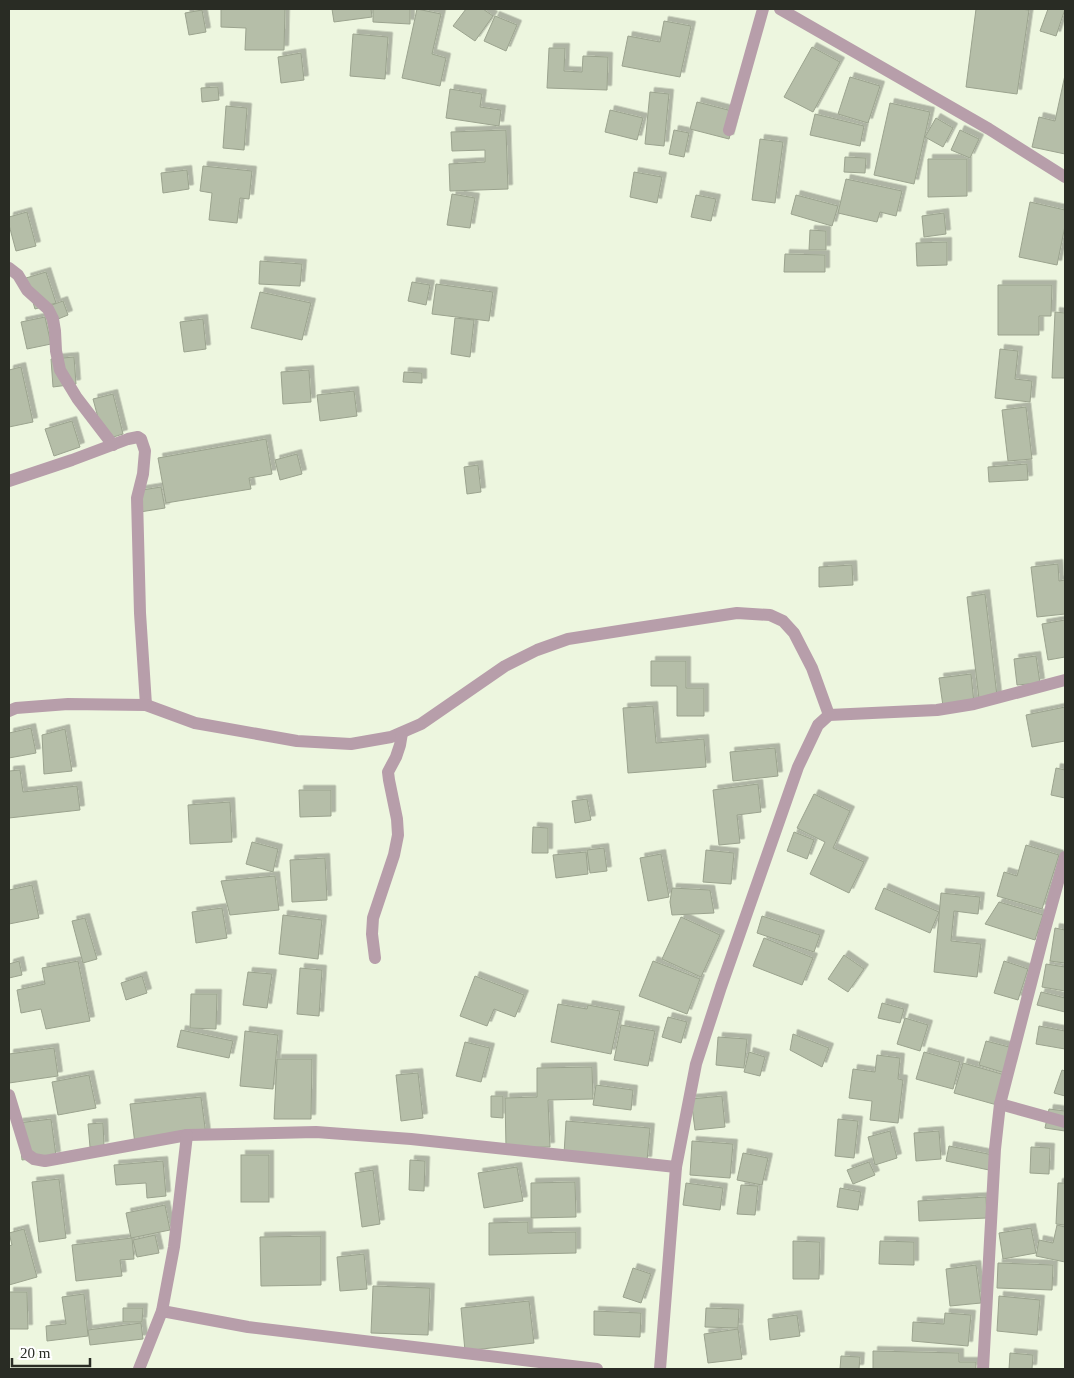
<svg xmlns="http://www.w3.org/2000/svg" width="1074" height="1378" font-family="'Times New Roman',serif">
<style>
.building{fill:#b5bea8;stroke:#9ba38e;filter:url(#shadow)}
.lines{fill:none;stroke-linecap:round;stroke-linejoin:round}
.minor{stroke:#b79eaa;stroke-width:12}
</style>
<defs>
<filter id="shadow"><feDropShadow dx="4.5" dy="-4.5" stdDeviation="0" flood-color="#0004"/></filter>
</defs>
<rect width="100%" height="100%" fill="#edf6df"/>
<g class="building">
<path d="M221,9H285L284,50H245L246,28L221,27Z"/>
<path d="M332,9H371L372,17L334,22Z"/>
<path d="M373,9H410V24L373,22Z"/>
<path d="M417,9L441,14L432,54L446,58L440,86L402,78Z"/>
<path d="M466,9H483L493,16L475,41L453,26Z"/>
<path d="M976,9H1020L1029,10L1017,94L966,87Z"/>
<path d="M1048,9H1065L1056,36L1040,31Z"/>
<path d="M202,10L206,32L189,35L185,13Z"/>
<path d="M495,16L517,25L506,51L484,41Z"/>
<path d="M664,21L691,26L680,77L622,66L628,36L660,42Z"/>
<path d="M353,34L388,37L385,79L350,76Z"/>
<path d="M812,47L840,62L813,112L784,97Z"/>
<path d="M549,48H565L564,71L582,72L583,56L608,57L607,90L547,88Z"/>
<path d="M301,53L304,80L281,83L278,57Z"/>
<path d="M1065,75V154L1032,147L1039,117L1055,121Z"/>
<path d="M850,77L880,86L868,123L838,114Z"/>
<path d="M218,87L219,100L202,102L201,88Z"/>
<path d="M450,89L482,94L480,107L501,110L499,126L446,118Z"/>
<path d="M650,92L669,94L664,146L645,144Z"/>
<path d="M697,102L736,112L729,139L690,129Z"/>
<path d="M890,103L930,112L914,184L874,175Z"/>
<path d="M226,106L247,108L244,150L223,148Z"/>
<path d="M610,110L643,118L637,140L605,132Z"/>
<path d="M815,114L864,126L860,146L810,135Z"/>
<path d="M936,118L953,128L943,147L925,137Z"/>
<path d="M506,130L508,189L450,191L449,164L485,162V150L452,151L451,132Z"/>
<path d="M674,130L689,133L684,157L669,154Z"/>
<path d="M960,130L979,139L970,158L951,150Z"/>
<path d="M760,139L783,142L775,203L752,200Z"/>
<path d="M845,157L866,158L865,173L844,172Z"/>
<path d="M928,159H967V196L928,197Z"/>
<path d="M203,166L252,171L249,199L240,198L237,223L209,220L212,193L200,191Z"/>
<path d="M187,170L189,189L163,193L161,173Z"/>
<path d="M634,172L662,177L657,203L630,197Z"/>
<path d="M846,179L902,191L896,216L880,212L877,222L838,213Z"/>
<path d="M452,194L475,198L470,228L447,225Z"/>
<path d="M696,195L716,199L711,221L691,217Z"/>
<path d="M796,195L838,206L832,226L791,214Z"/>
<path d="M1030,202L1065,210V226L1057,265L1019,257Z"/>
<path d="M27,212L36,246L16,251L9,225V217Z"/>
<path d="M944,213L946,234L924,237L922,216Z"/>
<path d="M810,230L826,231V250H809Z"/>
<path d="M947,242V265L917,266L916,243Z"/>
<path d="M785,254L825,255V272H784Z"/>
<path d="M260,261L302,264L300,286L259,284Z"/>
<path d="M46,272L56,303L35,309L26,278Z"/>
<path d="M412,282L430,285L426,305L408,301Z"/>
<path d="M436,284L493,292L489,321L432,314Z"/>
<path d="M998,285H1052L1051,316H1039V335H998Z"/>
<path d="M260,292L311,303L302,340L251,328Z"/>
<path d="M63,301L68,315L53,321L49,306Z"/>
<path d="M1055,312L1065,313V378H1052Z"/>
<path d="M45,317L51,344L27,349L21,322Z"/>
<path d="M455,318L474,320L470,357L451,354Z"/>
<path d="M203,319L206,349L184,352L180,322Z"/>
<path d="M1000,349L1018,351L1015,379L1032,381L1030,402L995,398Z"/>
<path d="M74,357L76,384L53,387L51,359Z"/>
<path d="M21,367L33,422L9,427V370Z"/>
<path d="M309,370L311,402L283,404L281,372Z"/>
<path d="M404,372L422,373V383L403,382Z"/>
<path d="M354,391L357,416L320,421L317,395Z"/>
<path d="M113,394L123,434L104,440L93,399Z"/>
<path d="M1026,407L1032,459L1008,461L1002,410Z"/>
<path d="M72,421L80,447L54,456L45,429Z"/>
<path d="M266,439L272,474L249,478L251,489L166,503L158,458Z"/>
<path d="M297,454L302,474L280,480L275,460Z"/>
<path d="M1027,464L1028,480L989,482L988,467Z"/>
<path d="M478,465L481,492L467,494L464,467Z"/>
<path d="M161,487L165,508L140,512L136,491Z"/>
<path d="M1058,564L1059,581L1065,580V614L1037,617L1031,567Z"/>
<path d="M852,565L853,585L819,587V567Z"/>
<path d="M985,594L997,696L979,699L967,597Z"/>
<path d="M1065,620V657L1048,660L1042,624Z"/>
<path d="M1036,656L1040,683L1017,685L1014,659Z"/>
<path d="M651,661H686V688H704V716H677V686H651Z"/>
<path d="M971,674L974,703L943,706L939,678Z"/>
<path d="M653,706L656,743L704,739L706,767L628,773L623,708Z"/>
<path d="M1065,707V741L1032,747L1026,715Z"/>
<path d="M31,728L36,753L9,758V733Z"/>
<path d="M65,729L72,771L44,774L42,735Z"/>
<path d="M775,748L778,776L733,781L730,752Z"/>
<path d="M1056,768L1065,770V798L1051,795Z"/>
<path d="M20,770L23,792L77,786L80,810L9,818V771Z"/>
<path d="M758,784L761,812L737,815L740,843L719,845L713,790Z"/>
<path d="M299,790H331V816L300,817Z"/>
<path d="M814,794L850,811L833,848L864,862L849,893L810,874L825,842L797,828Z"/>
<path d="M587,799L591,820L575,823L572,801Z"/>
<path d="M230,802L232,842L190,844L188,805Z"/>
<path d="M533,827L548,828V853H532Z"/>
<path d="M794,832L814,840L807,859L787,851Z"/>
<path d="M252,842L278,849L273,872L246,864Z"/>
<path d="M1026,845L1059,855L1042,909L997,896L1004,872L1017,876Z"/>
<path d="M604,848L607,871L590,873L587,850Z"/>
<path d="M706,850L734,853L731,884L703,882Z"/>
<path d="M586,852L588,874L556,878L553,855Z"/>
<path d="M661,854L669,897L648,901L640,858Z"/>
<path d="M325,858L327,900L292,902L290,860Z"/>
<path d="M275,876L279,910L230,915L221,881Z"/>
<path d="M32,885L39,918L9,924V890Z"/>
<path d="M672,888L710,890L714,913L672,915L670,902Z"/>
<path d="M884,888L939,912L930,933L875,909Z"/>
<path d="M941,893L980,897L978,914L954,911L951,941L981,944L977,977L934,972Z"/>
<path d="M999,902L1043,915L1035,940L985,924Z"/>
<path d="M222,908L227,938L196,943L192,912Z"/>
<path d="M283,915L322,920L318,959L279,954Z"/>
<path d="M762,916L820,935L814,952L757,933Z"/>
<path d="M681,917L720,935L701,977L662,959Z"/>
<path d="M85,918L97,959L83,963L72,921Z"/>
<path d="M1055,928L1065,930V963L1050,961Z"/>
<path d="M764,938L813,958L802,985L753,966Z"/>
<path d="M844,955L864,969L848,992L828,979Z"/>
<path d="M19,961L22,975L9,978V964Z"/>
<path d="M78,961L90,1021L46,1029L41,1009L21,1013L17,990L45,984L42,968Z"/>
<path d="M653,961L700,979L687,1014L639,996Z"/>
<path d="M1004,961L1028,969L1018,1000L994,993Z"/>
<path d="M1046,964L1065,967V991L1042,987Z"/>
<path d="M300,968L322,970L319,1016L297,1014Z"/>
<path d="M248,972L272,974L267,1008L243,1005Z"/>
<path d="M142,976L147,993L126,1000L121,983Z"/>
<path d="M475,976L524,995L515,1017L494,1009L487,1026L460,1016Z"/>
<path d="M1041,992L1065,998V1012L1037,1005Z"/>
<path d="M191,994H217L216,1029L190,1028Z"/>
<path d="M882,1003L904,1009L900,1023L878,1018Z"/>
<path d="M558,1004L587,1009L588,1005L620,1011L611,1054L551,1042Z"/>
<path d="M668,1017L687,1022L681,1043L662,1037Z"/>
<path d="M905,1018L928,1025L920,1051L897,1044Z"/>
<path d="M621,1025L655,1031L648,1066L614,1060Z"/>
<path d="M1039,1026L1065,1031V1049L1036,1044Z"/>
<path d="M181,1030L233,1041L229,1058L177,1047Z"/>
<path d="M245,1031L278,1035L273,1089L240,1086Z"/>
<path d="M793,1034L829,1048L822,1067L790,1050Z"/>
<path d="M718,1037L747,1039L744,1068L716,1065Z"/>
<path d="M986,1041L1013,1048L1005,1073L979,1065Z"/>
<path d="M465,1042L490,1048L481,1082L456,1076Z"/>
<path d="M54,1048L58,1076L9,1083V1054Z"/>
<path d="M749,1052L765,1057L760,1076L744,1072Z"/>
<path d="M924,1052L960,1062L953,1089L916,1079Z"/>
<path d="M877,1055L900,1058L898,1079L903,1080L898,1123L870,1120L872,1101L849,1098L853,1069L875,1072Z"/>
<path d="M277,1059H312L311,1119H274Z"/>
<path d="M963,1063L1005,1075L997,1105L954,1093Z"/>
<path d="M592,1067L593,1099L548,1100L550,1147L506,1148L505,1098L537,1097V1068Z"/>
<path d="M1062,1070L1065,1071V1096L1054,1093Z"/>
<path d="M418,1073L423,1118L401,1121L396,1075Z"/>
<path d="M89,1075L96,1108L58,1115L52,1082Z"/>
<path d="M596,1085L633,1090L631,1110L593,1105Z"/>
<path d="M491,1096H503V1118L491,1117Z"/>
<path d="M722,1096L725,1127L695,1130L691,1099Z"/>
<path d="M201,1097L206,1135L135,1144L130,1104Z"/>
<path d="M1049,1109L1065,1111V1131L1045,1128Z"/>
<path d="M51,1119L56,1156L22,1160L18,1123Z"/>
<path d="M838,1119L858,1121L854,1158L835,1156Z"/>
<path d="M566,1121L650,1128L647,1161L564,1154Z"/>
<path d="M103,1123L104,1146L90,1147L88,1124Z"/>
<path d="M890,1131L897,1158L875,1165L868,1137Z"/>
<path d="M939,1131L941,1159L916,1161L914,1133Z"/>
<path d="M692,1141L733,1144L730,1178L690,1175Z"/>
<path d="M949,1146L993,1155L989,1170L946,1161Z"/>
<path d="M1031,1147L1050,1148L1049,1174L1030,1173Z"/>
<path d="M743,1153L768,1158L762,1185L737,1180Z"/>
<rect x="241" y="1155" width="28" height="47"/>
<path d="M410,1160L425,1161L424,1191L409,1190Z"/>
<path d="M163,1161L166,1196L147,1198L146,1183L116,1185L114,1165Z"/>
<path d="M869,1162L875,1175L853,1184L847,1170Z"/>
<path d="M517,1167L523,1201L484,1208L478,1173Z"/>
<path d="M373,1170L380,1224L362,1227L355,1173Z"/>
<path d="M59,1179L66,1238L39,1242L32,1182Z"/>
<path d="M575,1182L576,1217L531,1218V1183Z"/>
<path d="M686,1183L723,1188L720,1210L683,1205Z"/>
<path d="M1058,1183H1065V1225L1056,1224Z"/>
<path d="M741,1185L758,1186L755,1215L737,1214Z"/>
<path d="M840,1188L861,1192L858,1210L837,1207Z"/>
<path d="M986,1197L987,1218L919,1221L918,1201Z"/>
<path d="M165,1205L170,1230L131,1238L126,1213Z"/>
<path d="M528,1222V1233L576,1232V1253L489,1255V1223Z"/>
<path d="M1057,1225L1065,1227V1262L1036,1256L1039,1240L1053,1243Z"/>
<path d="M1031,1228L1036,1253L1003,1259L999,1233Z"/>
<path d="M24,1229L37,1277L9,1285V1246L12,1245L9,1233Z"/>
<path d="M155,1235L159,1253L137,1257L133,1240Z"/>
<path d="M321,1236V1285L261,1286L260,1237Z"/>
<path d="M132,1238L134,1259L120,1260L122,1276L76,1281L72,1245Z"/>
<path d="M793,1241L820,1242L819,1279H793Z"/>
<path d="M880,1241L914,1242V1265L879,1264Z"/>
<path d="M364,1254L367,1289L340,1291L337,1257Z"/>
<path d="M998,1263L1053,1265L1052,1290L997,1288Z"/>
<path d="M976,1265L981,1303L950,1306L946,1269Z"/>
<path d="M633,1268L651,1274L641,1303L623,1297Z"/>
<path d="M373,1286L430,1288L428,1335L371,1333Z"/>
<path d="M9,1292H27L28,1329H9Z"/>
<path d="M84,1294L88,1336L47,1341L46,1326L66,1324L62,1297Z"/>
<path d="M999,1296L1040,1300L1037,1335L997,1331Z"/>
<path d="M529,1301L534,1343L465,1351L461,1308Z"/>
<path d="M123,1308H143L142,1322H123Z"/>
<path d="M706,1308L739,1309L738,1328L705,1327Z"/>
<path d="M594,1311L641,1313L640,1337L594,1335Z"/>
<path d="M945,1313L971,1315L968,1346L912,1341L913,1322L944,1324Z"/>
<path d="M797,1315L800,1336L770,1340L768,1319Z"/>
<path d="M141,1323L143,1339L90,1345L88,1330Z"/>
<path d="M738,1329L742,1359L708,1363L704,1334Z"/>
<path d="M873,1351L959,1353V1362H976V1369H873Z"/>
<path d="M1010,1353L1033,1355L1032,1369H1009Z"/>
<path d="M841,1356L860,1357L859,1369H840Z"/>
</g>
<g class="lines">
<g class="minor">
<path d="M780,9L989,129L1065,177"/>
<path d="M729,130L763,9"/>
<path d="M9,268L18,275L27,290L48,309L53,319L55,331L56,351L60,370L77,398L113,445"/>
<path d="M9,481L72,460L128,439L138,437L141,439L145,451L143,474L137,498L140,613L146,705"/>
<path d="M9,711L16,708L68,704L146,705L195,723L297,741L351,744L391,737L421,724L505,666L537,650L568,639L638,628L737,613L770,615L783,621L794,633L812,668L829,715"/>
<path d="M375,958L372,934L373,918L394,855L398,835L397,819L389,780L388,772L396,757L400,745L402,733"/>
<path d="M9,1095L27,1154L34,1159L45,1161L187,1135L316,1132L411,1139L676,1167"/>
<path d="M1000,1104L1065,1122"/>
<path d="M162,1311L248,1327L597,1369"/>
<path d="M139,1369L162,1311L174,1247L187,1135"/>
<path d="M660,1369L676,1167L696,1064L721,987L798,767L818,725L829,715L937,710L974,704L1065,680"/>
<path d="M983,1369L995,1149L1000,1104L1044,933L1065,857"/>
</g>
</g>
<rect width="1074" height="1378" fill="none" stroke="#292c24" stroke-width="20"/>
<path d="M12 1358v8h78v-8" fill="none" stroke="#292c24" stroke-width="2.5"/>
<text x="20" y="1358" font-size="15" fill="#292c24" stroke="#ffffff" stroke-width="4" paint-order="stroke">20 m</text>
</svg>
